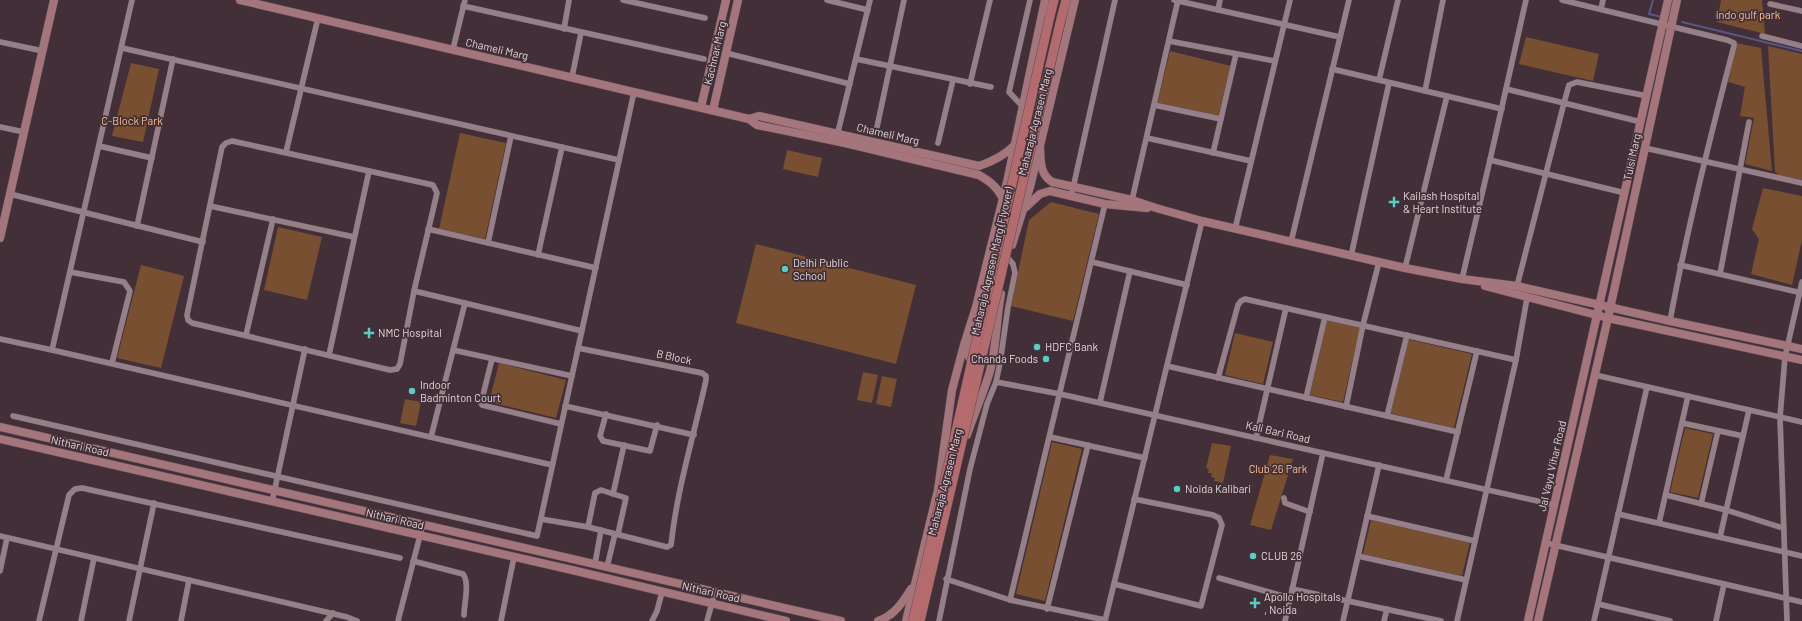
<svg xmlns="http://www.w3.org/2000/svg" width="1802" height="621" font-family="Barlow,sans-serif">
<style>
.park{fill:#784f30}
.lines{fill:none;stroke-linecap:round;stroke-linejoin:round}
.stream{stroke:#595688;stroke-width:2}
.street-casing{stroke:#5c4c52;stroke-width:6}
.secondary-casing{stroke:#5c4c52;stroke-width:9}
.primary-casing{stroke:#5c4c52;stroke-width:10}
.street{stroke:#957f88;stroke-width:5.5}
.secondary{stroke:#a4757b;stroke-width:8}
.primary{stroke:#b46b6e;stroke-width:9}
.primary-bridge-casing{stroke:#5c4c52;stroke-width:10;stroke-linecap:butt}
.primary-bridge{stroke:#b46b6e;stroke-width:9}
.poi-dot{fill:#55cec5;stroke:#422f37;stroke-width:1.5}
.labels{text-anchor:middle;stroke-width:3.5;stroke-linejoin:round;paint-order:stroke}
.park-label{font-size:11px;fill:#fabe95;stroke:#422f37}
.street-label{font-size:11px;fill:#e0d4d9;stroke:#422f37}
.poi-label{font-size:11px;fill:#e0d4d9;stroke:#422f37;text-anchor:start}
</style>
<rect width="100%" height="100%" fill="#422f37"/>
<g class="park">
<path d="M1721,0H1762L1765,34L1717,22Z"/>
<path d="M1526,37L1599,54L1593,81L1519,64Z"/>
<path d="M1736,43L1761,48L1772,171L1745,164L1754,118L1740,116L1745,87L1728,82Z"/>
<path d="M1768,46L1802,54V182L1783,178L1775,172Z"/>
<path d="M1170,51L1231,66L1218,118L1157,104Z"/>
<path d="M131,63L159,69L143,142L112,136Z"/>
<path d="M460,133L506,143L485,239L439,229Z"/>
<path d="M787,150L822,158L818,177L783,169Z"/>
<path d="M1763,188L1802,196V240L1792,285L1751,274L1759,239L1752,229Z"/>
<path d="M1051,202L1099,214L1073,321L1011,306L1029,220Z"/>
<path d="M278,227L322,237L307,300L264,290Z"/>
<path d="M756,244L916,285L896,364L736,323Z"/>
<path d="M141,265L184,276L161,368L117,358Z"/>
<path d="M1327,320L1360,328L1343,402L1310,395Z"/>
<path d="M1235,333L1273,342L1263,384L1225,375Z"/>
<path d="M1407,339L1472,354L1454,428L1389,413Z"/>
<path d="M499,363L566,380L556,418L489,402Z"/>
<path d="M863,372L878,375L872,403L857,400Z"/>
<path d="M882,376L897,379L891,407L876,404Z"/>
<path d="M405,399L421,402L416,426L400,423Z"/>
<path d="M1685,428L1713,434L1698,498L1670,492Z"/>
<path d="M1052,442L1082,449L1045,601L1016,594Z"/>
<path d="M1212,443L1231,446L1223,483L1214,481L1215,478L1211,477L1212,473H1208L1209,469L1206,468Z"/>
<path d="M1270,455L1293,459L1271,530L1250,525Z"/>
<path d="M1371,520L1470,542L1462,576L1363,554Z"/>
</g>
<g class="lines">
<g class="stream">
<path d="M1653,0L1649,14L1662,17"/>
<path d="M1682,22L1802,51"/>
</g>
<defs>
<g id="street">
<path d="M623,0L705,18"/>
<path d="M827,0L868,10"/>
<path d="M1174,0L1340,37"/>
<path d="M1562,0L1727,40L1734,43V46C1710,137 1687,228 1670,321"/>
<path d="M1770,4L1802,11"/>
<path d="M463,6L704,59"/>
<path d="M1601,9L1603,0"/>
<path d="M1218,10L1220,0"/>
<path d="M564,29L569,0"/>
<path d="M1762,36L1802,46"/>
<path d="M1169,41L1275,61"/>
<path d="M0,42L43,51"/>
<path d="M122,48L619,160"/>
<path d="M453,49L465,0"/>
<path d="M726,53L850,84"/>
<path d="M856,59L991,87"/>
<path d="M1332,69L1502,109"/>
<path d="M572,77L581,33"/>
<path d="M1379,80L1398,0"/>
<path d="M970,84L990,0"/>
<path d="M1506,89L1564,103L1569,85L1577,82L1647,96"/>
<path d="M1425,91L1443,0"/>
<path d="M1154,105L1221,119"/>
<path d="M1023,107L1009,92L1030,0"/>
<path d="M0,127L24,132"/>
<path d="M877,127L904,0"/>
<path d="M837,136L870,0"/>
<path d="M1147,138L1251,161"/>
<path d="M232,141L433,185L437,193L414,291L400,364L397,369L390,370L192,323L188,320L187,315L222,147L226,143Z"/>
<path d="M938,143L953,80"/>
<path d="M99,146L152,158"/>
<path d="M1645,148L1802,183"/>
<path d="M286,152L318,18"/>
<path d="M1213,153L1236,54"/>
<path d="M1490,160L1625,193"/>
<path d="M10,194L203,242"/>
<path d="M1071,197L1115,0"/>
<path d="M1132,200L1178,0"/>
<path d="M210,206L354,237"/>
<path d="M137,226L173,59"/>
<path d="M428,229L596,268"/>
<path d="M1235,229L1290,0"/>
<path d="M1291,242L1349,0"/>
<path d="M488,243L511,136"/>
<path d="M538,255L562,147"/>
<path d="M1351,256L1389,83"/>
<path d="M1092,262L1187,285"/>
<path d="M1680,265L1802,293"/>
<path d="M1405,268L1447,96"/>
<path d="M70,272L124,282L130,291L112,363"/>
<path d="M1720,274L1749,122"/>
<path d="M1462,279L1490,160L1526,0"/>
<path d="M1517,286L1564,103L1641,122"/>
<path d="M414,291L582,331"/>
<path d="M246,335L273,219"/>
<path d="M0,339L52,350L552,465"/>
<path d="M52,350L132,0"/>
<path d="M453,350L572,376"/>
<path d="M329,355L369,171"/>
<path d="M492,359L481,403L482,405L561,424"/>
<path d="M1167,366L1458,432"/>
<path d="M1595,375L1802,422"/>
<path d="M1218,378L1238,305L1241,301L1245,299L1516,360"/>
<path d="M996,382L1060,394L1555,505"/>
<path d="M1306,398L1325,317"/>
<path d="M1100,402L1130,271"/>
<path d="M565,406L694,435"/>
<path d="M1346,407L1363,325L1379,262"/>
<path d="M606,414L600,436L603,441L650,451L657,425"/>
<path d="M13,416L537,536L634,92"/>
<path d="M1387,416L1407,335"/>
<path d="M1682,423L1743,436"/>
<path d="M431,437L465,303"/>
<path d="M1050,437L1145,458"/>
<path d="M1256,438L1286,308"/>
<path d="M1446,480L1477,351"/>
<path d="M613,494L624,445"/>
<path d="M1666,495L1726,510L1783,528"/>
<path d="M1284,498L1285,503L1310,512"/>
<path d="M272,502L305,349"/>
<path d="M1701,504L1718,431"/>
<path d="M1618,514L1802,556"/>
<path d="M1367,516L1475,541"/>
<path d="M541,519L588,527L667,547L671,545C677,489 694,435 706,380V376L702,373L578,348"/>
<path d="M1659,523L1688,396"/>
<path d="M588,527L595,493L601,490L626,498L618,534"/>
<path d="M0,536L347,617L357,621"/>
<path d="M1720,537L1749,410"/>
<path d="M1546,543L1802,602"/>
<path d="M1358,556L1466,580"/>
<path d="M413,561L463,574C470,583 464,604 464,615"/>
<path d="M595,564L601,530"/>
<path d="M607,567L615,534"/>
<path d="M0,571L7,538"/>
<path d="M1219,578L1290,598"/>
<path d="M946,579L1010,600L1105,620"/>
<path d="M1114,584L1201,606L1222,525L1219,518L1213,515L1134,499"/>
<path d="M1292,589L1441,621"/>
<path d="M1010,600L1105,204"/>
<path d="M1598,604L1670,621"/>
<path d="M1047,609L1088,445"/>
<path d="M39,621L69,495L75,489L82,488L400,558"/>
<path d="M81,621L94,558"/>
<path d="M129,621L154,503"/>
<path d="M181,621L189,580"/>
<path d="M326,621L333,613"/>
<path d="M398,621L423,524"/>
<path d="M501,621L514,557"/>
<path d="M652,621L657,611L662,592"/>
<path d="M707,621L715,592"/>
<path d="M939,621L970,469L987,404L996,382L1000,363L1008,307L1015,273L1013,264L1008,258"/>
<path d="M1105,621L1202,221"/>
<path d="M1285,621L1323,453"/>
<path d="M1343,621L1379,465"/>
<path d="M1384,621L1387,609"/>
<path d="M1457,621L1516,360L1527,298"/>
<path d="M1594,621L1647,387"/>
<path d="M1716,621L1724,584"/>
<path d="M1787,621L1780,417L1785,357L1802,282"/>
</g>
<g id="secondary">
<path d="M240,0L749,119L759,116L979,166C994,161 1005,155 1016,144"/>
<path d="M701,107L726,0"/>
<path d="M713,110L738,0"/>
<path d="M749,119L757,125L845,143L979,175C991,182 997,187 1003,199"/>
<path d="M1040,147C1041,161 1039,173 1052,182L1132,200L1156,208L1202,221L1405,268L1462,279L1517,286L1670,321L1802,349"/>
<path d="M1026,207L1040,194L1050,191L1105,204L1147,208"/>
<path d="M0,238L54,0"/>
<path d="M1012,245L1030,187L1075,0"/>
<path d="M1485,286L1608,318L1802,360"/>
<path d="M972,335C969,346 964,357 975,364"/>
<path d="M0,427L841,621"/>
<path d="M967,435C974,414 984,392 990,371C997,345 996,319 1001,294"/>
<path d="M0,439L572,570L786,621"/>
<path d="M878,621C894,616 903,602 911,589"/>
<path d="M906,621L938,490L952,390L964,345L976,307L1007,182L1045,0"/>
<path d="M1528,621L1668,0"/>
<path d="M1538,621L1608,318L1677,0"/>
</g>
<g id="primary">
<path d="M1050,16L1054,0"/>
<path d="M1061,19L1066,0"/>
</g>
</defs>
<use href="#street" class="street-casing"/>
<use href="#secondary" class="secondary-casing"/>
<use href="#primary" class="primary-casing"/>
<use href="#street" class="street"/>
<use href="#secondary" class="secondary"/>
<use href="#primary" class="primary"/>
<defs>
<g id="primary-bridge">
<path d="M913,621L1050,16"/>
<path d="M920,621L1061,19"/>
</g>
</defs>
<use href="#primary-bridge" class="primary-bridge-casing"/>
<use href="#primary-bridge" class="primary-bridge"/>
</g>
<g class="poi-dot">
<path d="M1392 196h4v4h4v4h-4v4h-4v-4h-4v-4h4z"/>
<circle cx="785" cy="269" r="4"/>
<path d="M367 327h4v4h4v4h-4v4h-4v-4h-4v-4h4z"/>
<circle cx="1037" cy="347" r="4"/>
<circle cx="1046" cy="359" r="4"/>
<circle cx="412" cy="391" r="4"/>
<circle cx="1177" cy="489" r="4"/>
<circle cx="1253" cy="556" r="4"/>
<path d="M1253 597h4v4h4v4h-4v4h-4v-4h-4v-4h4z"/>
</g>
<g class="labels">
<g class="park-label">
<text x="1748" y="19">indo gulf park</text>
<text x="132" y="125">C-Block Park</text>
<text x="1278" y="473">Club 26 Park</text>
</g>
<g class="street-label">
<text transform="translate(497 49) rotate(13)" y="4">Chameli Marg</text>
<text transform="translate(715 53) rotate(-77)" y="4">Kachnar Marg</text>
<text transform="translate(1035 122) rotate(-76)" y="4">Maharaja Agrasen Marg</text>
<text transform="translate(888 134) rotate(13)" y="4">Chameli Marg</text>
<text transform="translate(1632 157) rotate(-78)" y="4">Tulsi Marg</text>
<text transform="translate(992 261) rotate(-77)" y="4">Maharaja Agrasen Marg (Flyover)</text>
<text transform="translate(674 357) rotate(12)" y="4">B Block</text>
<text transform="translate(1278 432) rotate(13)" y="4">Kali Bari Road</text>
<text transform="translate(80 446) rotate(13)" y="4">Nithari Road</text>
<text transform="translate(1552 466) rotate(-77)" y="4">Jal Vayu Vihar Road</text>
<text transform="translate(945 482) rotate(-76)" y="4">Maharaja Agrasen Marg</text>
<text transform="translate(395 519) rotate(13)" y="4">Nithari Road</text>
<text transform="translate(711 592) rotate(13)" y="4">Nithari Road</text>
</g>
<g class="poi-label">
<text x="1403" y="200">Kailash Hospital<tspan x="1403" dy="13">&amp; Heart Institute</tspan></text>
<text x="793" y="267">Delhi Public<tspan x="793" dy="13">School</tspan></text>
<text x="378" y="337">NMC Hospital</text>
<text x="1045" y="351">HDFC Bank</text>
<text x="1038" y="363" text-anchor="end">Chanda Foods</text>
<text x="420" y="389">Indoor<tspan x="420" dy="13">Badminton Court</tspan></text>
<text x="1185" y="493">Noida Kalibari</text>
<text x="1261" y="560">CLUB 26</text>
<text x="1264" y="601">Apollo Hospitals<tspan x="1264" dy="13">, Noida</tspan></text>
</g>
</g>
</svg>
